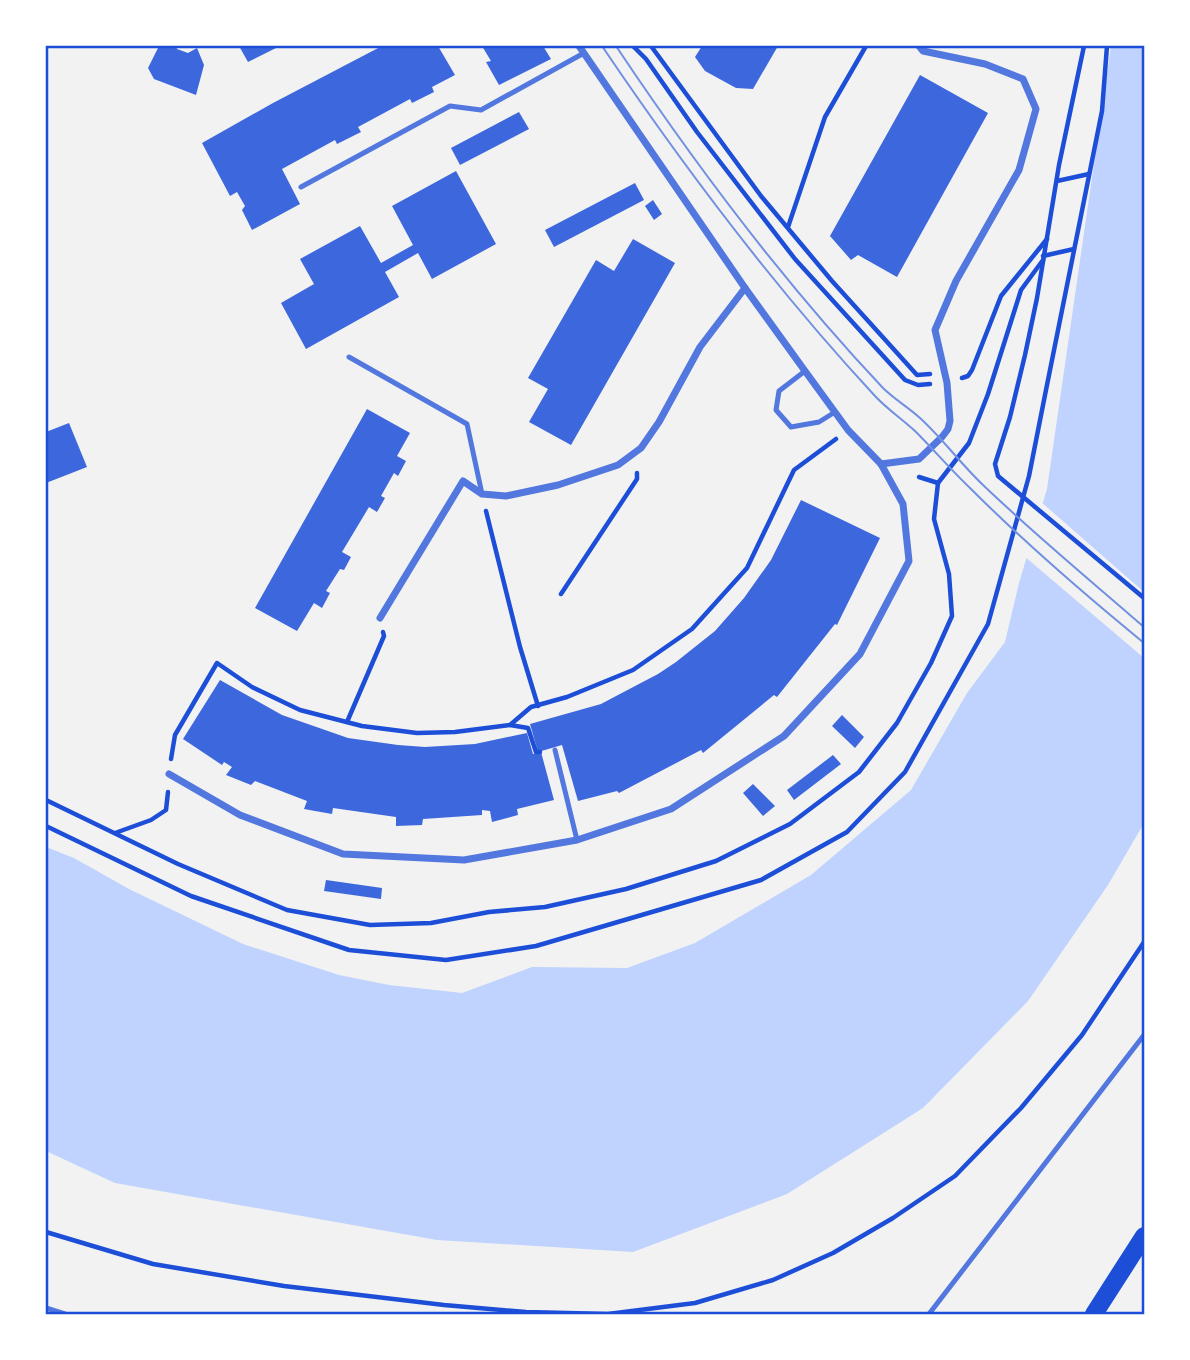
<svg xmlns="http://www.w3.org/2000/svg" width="1190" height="1360" font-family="Quicksand,sans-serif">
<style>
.water{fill:#bfd3fe}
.pier{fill:#f2f2f2}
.building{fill:#3d67dc}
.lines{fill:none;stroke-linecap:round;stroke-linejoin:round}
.path{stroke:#1d4ed8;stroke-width:4.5}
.service{stroke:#5277de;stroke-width:5}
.minor{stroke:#5277de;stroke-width:7}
.primary{stroke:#1d4ed8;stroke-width:18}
.tram{stroke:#7290e2;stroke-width:2}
.neatline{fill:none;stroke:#1d4ed8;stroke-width:2.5}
</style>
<rect width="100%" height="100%" fill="#f2f2f2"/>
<path class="water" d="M1111,46H1144V823L1108,885L1028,1001L923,1108L787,1194L633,1252L437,1240L115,1183L46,1151V847L74,858L129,889L243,944L339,975L389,985L462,993L532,967L627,968L695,943L811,875L911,790L967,693L1005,642L1019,583L1047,489Z"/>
<path class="pier" d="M1040,501L1144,592V658L1024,556Z"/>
<g class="building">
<path d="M159,46H176L177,49L188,53L197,48L204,65L196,95L154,79L148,68Z"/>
<path d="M239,46H280L248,62Z"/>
<path d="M382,46H438L455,75L432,87L434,92L412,103L410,99L358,127L361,132L337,144L335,140L282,169L300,204L252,230L242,210L245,206L237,192L230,196L202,143L273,103Z"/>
<path d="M482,46H543L551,59L499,85L486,62L491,61Z"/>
<path d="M702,46H778L753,89L736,88L705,71L695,57Z"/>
<path d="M920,75L988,113L897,277L858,255L851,260L830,236Z"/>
<path d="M519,112L529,129L460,165L451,148Z"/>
<path d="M456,171L496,244L432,279L418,253L385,272L399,297L306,349L281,303L314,284L300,259L360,226L381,263L413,245L392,206Z"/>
<path d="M635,183L644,200L554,247L545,230Z"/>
<path d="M653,200L662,214L654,220L645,206Z"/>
<path d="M633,239L675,263L571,445L529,422L548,389L528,378L596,260L614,271Z"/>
<path d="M367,409L410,433L397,456L406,461L398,476L394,473L381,496L385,498L377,512L369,507L342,552L351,557L344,570L340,569L326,591L330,593L322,608L314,603L297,631L255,608Z"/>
<path d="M69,423L87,467L46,483V432Z"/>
<path d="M801,500L880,538L837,625L835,624L777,697L774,695L703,753L701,750L619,793L617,791L578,801L562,745L538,752L530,724L601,704L618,695L658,674L676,662L715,631L744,598L771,560Z"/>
<path d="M220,680L282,715L348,738L398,745L425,747L475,744L527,733L533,754L541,752L554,800L517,809L518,815L492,822L490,811L482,810V815L423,819L422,825L396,826V817L333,808L332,814L304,809L307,801L255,781L251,785L226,775L232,767L224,762L222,765L183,739Z"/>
<path d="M842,715L864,737L855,748L832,726Z"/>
<path d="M833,755L841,764L794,800L787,790Z"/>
<path d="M753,784L775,806L763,816L743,793Z"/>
<path d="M326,880L382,888L381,899L324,891Z"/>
</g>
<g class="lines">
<g class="path">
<path d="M633,46L646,59L697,132L795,259L905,380L918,385L930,384"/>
<path d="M651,46L761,196L832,281L917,375L930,374"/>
<path d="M1084,46L1059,165L1037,298L1025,355L1010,417L995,464L998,476L1144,598"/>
<path d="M1057,181L1089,174"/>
<path d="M788,227L825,117L866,46"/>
<path d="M1043,256L1074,249"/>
<path d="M962,378L968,376L972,370L1001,296L1047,239"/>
<path d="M919,477L938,483"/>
<path d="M486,511L520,647L538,706"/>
<path d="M561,594L637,479V473"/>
<path d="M347,722L384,636L383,632"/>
<path d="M510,725L528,728L536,752H540"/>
<path d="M171,759L175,735L217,663L252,687L300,710L362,726L417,733L455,732L510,725L531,707L567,697L633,670L692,629L747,568L794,470L836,439"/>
<path d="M46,800L178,864L287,910L370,925L431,923L489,912L545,907L626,889L716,861L790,824L859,772L897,723L931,663L952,616L949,574L934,519L938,483L969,443L988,394L1021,290L1043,260"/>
<path d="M46,826L191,896L349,950L446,960L536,946L761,880L847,832L905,772L988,624L1029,476L1046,390L1102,111L1107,46"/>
<path d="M115,833L151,820L166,810L168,792"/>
<path d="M46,1232L153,1264L284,1286L444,1305L526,1312L608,1314L695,1303L773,1280L833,1253L893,1218L955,1176L1021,1108L1082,1035L1144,942"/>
</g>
<g class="service">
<path d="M301,187L450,106L481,110L584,53"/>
<path d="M349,357L467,424L482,494"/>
<path d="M805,371L779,391L776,410L791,427L819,422L835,412"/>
<path d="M555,750L577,840"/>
<path d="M46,1308L65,1314"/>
<path d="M929,1314L1144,1035"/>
</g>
<g class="minor">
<path d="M881,464L919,459L942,437L948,429L950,421L947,383L935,330L956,281L1019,170L1036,109L1023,79L985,64L923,51L919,46"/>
<path d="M380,618L463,481L482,494L506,496L558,485L618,465L641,448L659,422L700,347L745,288"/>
<path d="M169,774L240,815L343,854L464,860L577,840L671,809L784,736L860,654L909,561L903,504L881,464L848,430L805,371L745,288L579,46"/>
</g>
<path class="primary" d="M1094,1314L1144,1236"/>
<g class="tram">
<path d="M602,46C685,169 774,287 875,396C887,409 902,419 915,431C934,450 951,470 970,488C1025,543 1084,594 1144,643"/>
<path d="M616,46C696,166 784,283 883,388C894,399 908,407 920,418C942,438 960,463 982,484C1034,534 1090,580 1144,627"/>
</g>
</g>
<rect width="1190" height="1360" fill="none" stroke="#ffffff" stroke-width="94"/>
<rect x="47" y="47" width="1096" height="1266" class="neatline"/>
</svg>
